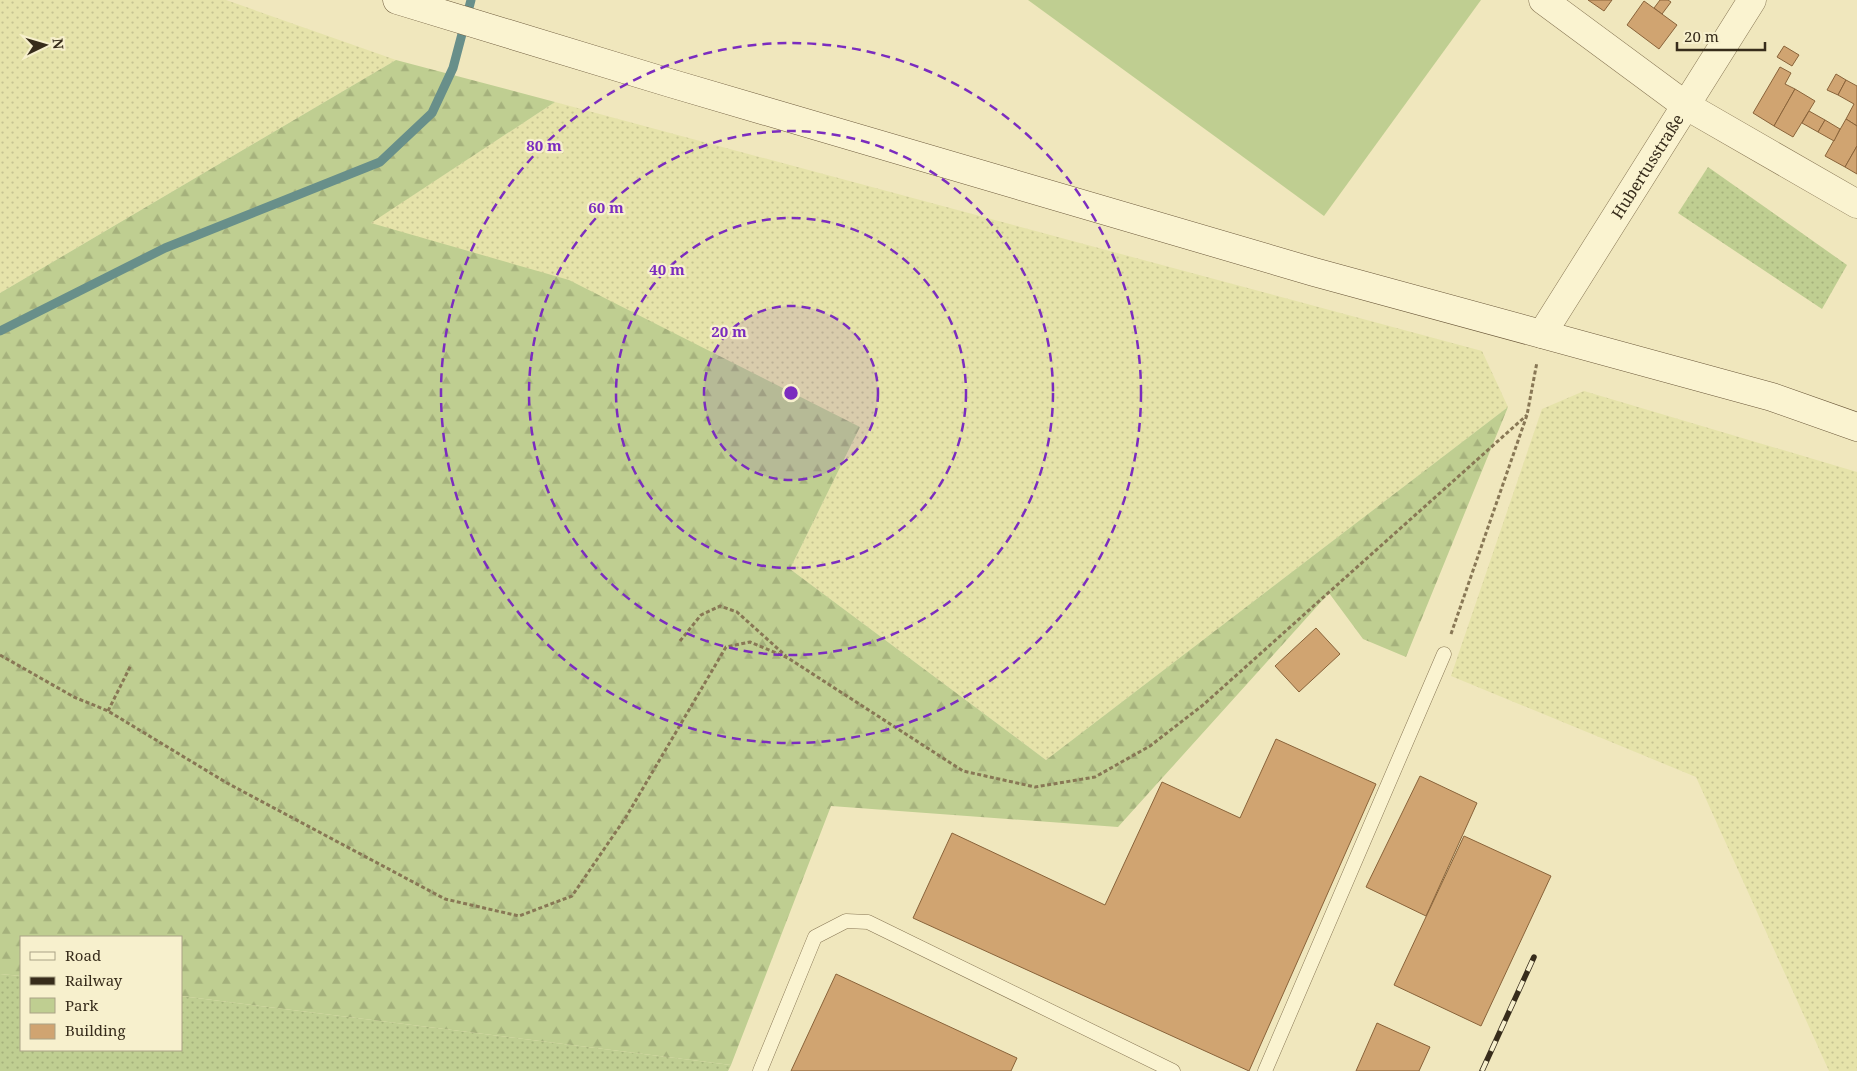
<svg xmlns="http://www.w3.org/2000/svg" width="1857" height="1071" font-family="'Noto Serif',serif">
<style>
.farmland{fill:url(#farmland-dots)}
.green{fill:url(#green-dots)}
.forest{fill:url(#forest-firs)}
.pitch{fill:#bfce91}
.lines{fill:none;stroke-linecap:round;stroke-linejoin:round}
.stream{stroke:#688f8a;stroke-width:9}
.building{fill:#d0a471;stroke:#89633a}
.lane-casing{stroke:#875;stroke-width:15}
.street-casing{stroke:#875;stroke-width:29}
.secondary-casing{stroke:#6a5739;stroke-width:29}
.path{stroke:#875;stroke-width:3;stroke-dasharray:4 2.5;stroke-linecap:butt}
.lane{stroke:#faf3d0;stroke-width:14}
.street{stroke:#faf3d0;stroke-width:28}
.secondary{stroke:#faf3d0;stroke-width:28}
.rail-casing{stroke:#372c1b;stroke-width:5.5}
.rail{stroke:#f7f0cd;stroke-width:4;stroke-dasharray:11;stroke-linecap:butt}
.ring{fill:none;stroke:#7b2cbf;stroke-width:2.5;stroke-dasharray:9 6}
.labels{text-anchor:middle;stroke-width:4.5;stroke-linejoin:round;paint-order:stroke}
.street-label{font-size:16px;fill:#372c1b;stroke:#f7f0cd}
.centre{fill:#7b2cbf;stroke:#f7f0cd;stroke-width:2.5}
.ring-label{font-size:15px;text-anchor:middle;font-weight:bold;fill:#7b2cbf;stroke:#f7f0cd;stroke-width:4.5;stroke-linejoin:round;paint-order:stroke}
</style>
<defs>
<pattern id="farmland-dots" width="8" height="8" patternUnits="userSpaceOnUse" patternTransform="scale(1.25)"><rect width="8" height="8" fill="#e6e3aa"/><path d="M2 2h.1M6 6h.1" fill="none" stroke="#c6c392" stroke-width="1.8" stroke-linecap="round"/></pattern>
<pattern id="green-dots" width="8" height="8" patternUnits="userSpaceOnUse" patternTransform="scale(1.25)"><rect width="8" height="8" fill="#bfce91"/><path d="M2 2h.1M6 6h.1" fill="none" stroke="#a5b17c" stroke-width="1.8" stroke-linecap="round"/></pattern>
<pattern id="forest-firs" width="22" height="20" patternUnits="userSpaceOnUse" patternTransform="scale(1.25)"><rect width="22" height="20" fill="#bfce91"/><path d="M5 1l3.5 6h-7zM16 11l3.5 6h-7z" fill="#a5b17c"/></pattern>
</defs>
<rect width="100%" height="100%" fill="#f0e7bd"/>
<g class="farmland">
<path d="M0,0H226L396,60L0,293Z"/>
<path d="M555,102L1482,351L1508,407L1046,760L790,569L860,427L370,223Z"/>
<path d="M1584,391L1857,472V1071H1829L1696,777L1451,676L1542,409Z"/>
</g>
<g class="green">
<path d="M1708,167L1847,265L1822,309L1678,213Z"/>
<path d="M0,974L21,976V1050H181V996L731,1065L728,1071H0Z"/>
</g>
<path class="forest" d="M396,60L555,102L371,223L569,280L860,427L790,569L1046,760L1508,407L1406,657L1363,639L1329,593L1118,827L831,806L731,1065L181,996V937H21V976L0,974V293Z"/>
<path class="pitch" d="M1028,0H1481L1324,216Z"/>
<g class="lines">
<path class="stream" d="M0,331L165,248L380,162L432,113L453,68L471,0"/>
</g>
<g class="building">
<path d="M1588,0H1612L1604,11Z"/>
<path d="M1660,0H1668L1671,2L1662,14L1654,8Z"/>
<path d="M1644,1L1677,25L1659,49L1627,25Z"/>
<path d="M1784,46L1799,55L1792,66L1777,57Z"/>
<path d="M1780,67L1791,73L1785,84L1795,89L1774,126L1753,113Z"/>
<path d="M1836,74L1846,80L1838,95L1827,90Z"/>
<path d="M1846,80L1857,86V126L1846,119L1854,104L1838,95Z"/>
<path d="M1795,89L1815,101L1793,137L1774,126Z"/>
<path d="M1809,111L1825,120L1818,132L1802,123Z"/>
<path d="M1846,119L1857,126V146L1845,167L1825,156Z"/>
<path d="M1825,120L1840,129L1834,141L1818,132Z"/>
<path d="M1857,146V174L1845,167Z"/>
<path d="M1316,628L1340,654L1299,692L1275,666Z"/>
<path d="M1276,739L1376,784L1249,1071L913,918L952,833L1105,905L1162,782L1240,818Z"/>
<path d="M1420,776L1477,803L1426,916L1366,887Z"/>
<path d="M1464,836L1551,876L1481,1026L1394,985Z"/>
<path d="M836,974L1017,1058L1011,1071H791Z"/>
<path d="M1377,1023L1430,1047L1419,1071H1356Z"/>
</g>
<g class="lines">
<defs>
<g id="lane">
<path d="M760,1071L815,937L846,921L868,922L1173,1071"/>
<path d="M1265,1071L1444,654"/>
</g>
<g id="street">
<path d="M1543,0L1685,105L1857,204"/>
<path id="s1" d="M1542,334L1752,0"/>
</g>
<path id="secondary" d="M397,0L670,83L1314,272L1772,397L1857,427"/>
</defs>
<use href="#lane" class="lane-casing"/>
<use href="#street" class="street-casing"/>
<use href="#secondary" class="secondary-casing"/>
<g class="path">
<path d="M1451,634L1527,415L1537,362"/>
<path d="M680,641L701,615L720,606L737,612L786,656"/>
<path d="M0,655L74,697L108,711L227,783L445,899L519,916L572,896L626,817L726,647L750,642L788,658L963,771L1035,787L1095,777L1150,746L1203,705L1527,415"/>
<path d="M108,711L131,665"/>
</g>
<use href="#lane" class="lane"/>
<use href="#street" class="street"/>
<use href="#secondary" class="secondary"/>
<defs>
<path id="rail" d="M1482,1071L1534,957"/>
</defs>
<use href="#rail" class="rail-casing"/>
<use href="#rail" class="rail"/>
</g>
<circle cx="791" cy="393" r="87" fill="#7b2cbf" fill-opacity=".12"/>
<g class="ring">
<circle cx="791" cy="393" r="87"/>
<circle cx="791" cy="393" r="175"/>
<circle cx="791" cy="393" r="262"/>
<circle cx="791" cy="393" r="350"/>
</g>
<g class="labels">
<g class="street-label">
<text dy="6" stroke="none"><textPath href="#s1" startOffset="198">Hubertusstraße</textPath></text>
</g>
</g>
<circle cx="791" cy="393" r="8" class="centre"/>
<g class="ring-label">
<text x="544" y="151">80 m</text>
<text x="606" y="213">60 m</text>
<text x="667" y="275">40 m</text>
<text x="729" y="337">20 m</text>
</g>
<rect x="20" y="936" width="162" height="115" fill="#f7f0cd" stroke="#aaa286"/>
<rect x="30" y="952" width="25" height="8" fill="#faf3d0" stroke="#aaa286"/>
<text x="65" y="961" font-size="15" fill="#372c1b">Road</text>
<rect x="30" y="977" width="25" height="8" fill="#372c1b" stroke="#aaa286"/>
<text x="65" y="986" font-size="15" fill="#372c1b">Railway</text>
<rect x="30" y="998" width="25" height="15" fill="#bfce91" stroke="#aaa286"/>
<text x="65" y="1011" font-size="15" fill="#372c1b">Park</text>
<rect x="30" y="1024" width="25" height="15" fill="#d0a471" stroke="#aaa286"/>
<text x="65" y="1036" font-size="15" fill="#372c1b">Building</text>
<g transform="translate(45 45) rotate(85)" stroke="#f7f0cd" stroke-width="4" paint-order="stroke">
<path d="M0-4L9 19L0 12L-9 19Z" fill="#372c1b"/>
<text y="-8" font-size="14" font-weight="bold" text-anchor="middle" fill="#372c1b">N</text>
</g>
<path d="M1677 42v8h88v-8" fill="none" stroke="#372c1b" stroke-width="2.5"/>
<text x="1684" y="42" font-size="15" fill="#372c1b" stroke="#f7f0cd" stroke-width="4" paint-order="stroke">20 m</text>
</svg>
